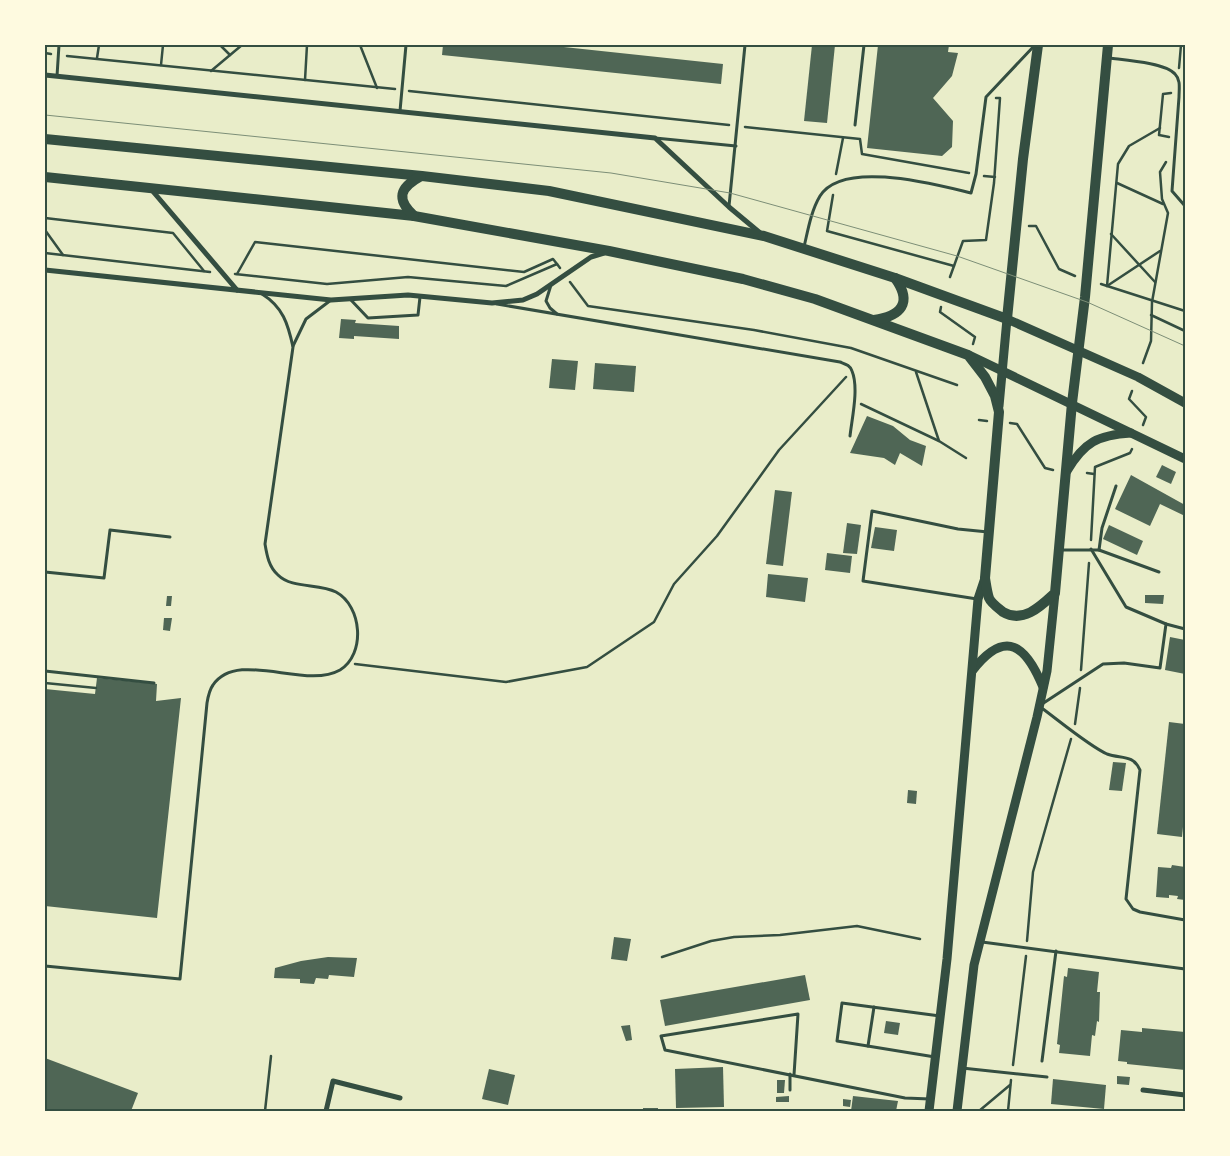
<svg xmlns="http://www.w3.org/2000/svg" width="1230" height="1156" font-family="'Source Sans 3',sans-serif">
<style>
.building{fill:#4f6655}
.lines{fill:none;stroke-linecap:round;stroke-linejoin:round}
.path{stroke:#344e41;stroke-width:2.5}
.service{stroke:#344e41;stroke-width:3}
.minor{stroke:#344e41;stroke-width:5}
.secondary{stroke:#344e41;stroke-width:9}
.primary{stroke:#344e41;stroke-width:10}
.tram{stroke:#7c8e77;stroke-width:1}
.neatline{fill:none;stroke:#344e41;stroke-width:2}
</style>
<rect width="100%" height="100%" fill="#e9edc9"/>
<g class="building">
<path d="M443,45H545L723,64L721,84L442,55Z"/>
<path d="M812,45H835L827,123L804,121Z"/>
<path d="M878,45H949L948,52L958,53L952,76L933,98L953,121L952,147L942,156L867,148Z"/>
<path d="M341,319L356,320L355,323L399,326V339L354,336V339L339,338Z"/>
<path d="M552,359L578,361L575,390L549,388Z"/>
<path d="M595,363L636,366L634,392L593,389Z"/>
<path d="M867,416L893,426L910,440L926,446L922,466L900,453L895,465L884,458L850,453Z"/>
<path d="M1162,465L1176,472L1171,484L1156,477Z"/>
<path d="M1131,475L1185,505V516L1160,504L1150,526L1115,509Z"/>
<path d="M775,490L792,492L783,566L766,564Z"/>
<path d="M847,523L861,525L857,554L843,553Z"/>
<path d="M1109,525L1143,541L1137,555L1103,539Z"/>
<path d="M875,527L897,530L894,551L871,548Z"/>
<path d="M827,553L852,556L850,573L825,570Z"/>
<path d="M768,574L808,578L805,602L766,597Z"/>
<path d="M1145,595H1164L1163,604L1145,603Z"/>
<path d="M167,596H172L171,606H166Z"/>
<path d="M164,618H172L170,631L163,630Z"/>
<path d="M1170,637L1185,640V674L1165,670Z"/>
<path d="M97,678L157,684L156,701L181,698L157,918L45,906V689L95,694Z"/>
<path d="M1169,722L1185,724V807L1182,837L1157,834Z"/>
<path d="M1113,762L1126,763L1122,791L1109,790Z"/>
<path d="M908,790L917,791L916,804L907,803Z"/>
<path d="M1172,865L1185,867V900L1177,899L1178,896L1169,895V898L1156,897L1158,867L1171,868Z"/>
<path d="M614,937L631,939L627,961L611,959Z"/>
<path d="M328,957L357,958L354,977L329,975L328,979L316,978L314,984L300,983V979L274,978L275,968L301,961Z"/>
<path d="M1068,968L1099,972L1097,992H1100L1099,1022L1097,1021L1095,1036L1092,1035L1090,1056L1059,1053L1060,1045L1057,1044L1064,976L1067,977Z"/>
<path d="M805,975L810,1000L665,1026L660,1000Z"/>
<path d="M886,1021L900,1023L898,1035L884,1033Z"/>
<path d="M630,1025L632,1040L626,1041L621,1026Z"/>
<path d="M1142,1028L1185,1032V1070L1127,1064V1062L1118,1061L1121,1030L1142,1032Z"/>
<path d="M45,1058L138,1093L131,1111H45Z"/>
<path d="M723,1067L724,1107L676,1108L675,1069Z"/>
<path d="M489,1069L515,1075L508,1105L482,1099Z"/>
<path d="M1117,1076L1130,1077L1129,1085L1117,1084Z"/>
<path d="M1053,1079L1106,1085L1104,1109L1051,1104Z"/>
<path d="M777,1080H785L784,1093H777Z"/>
<path d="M789,1096V1102H776V1097Z"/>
<path d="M853,1096L898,1101L896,1111H851Z"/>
<path d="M843,1099L851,1100L850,1107L843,1106Z"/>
<rect x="643" y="1108" width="15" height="3"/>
</g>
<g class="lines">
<g class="path">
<path d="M220,45L230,55"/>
<path d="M360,45L377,88"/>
<path d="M45,53L51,54"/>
<path d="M67,56L395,89"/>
<path d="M97,58L99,45"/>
<path d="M161,65L163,45"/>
<path d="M1179,68L1181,45"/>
<path d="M211,71L242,45"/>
<path d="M305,80L307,45"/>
<path d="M409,91L729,125"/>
<path d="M745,127L860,139L862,154L969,173"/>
<path d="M1169,137L1159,135L1163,94L1171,93"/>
<path d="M836,174L843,138"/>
<path d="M984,176L995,177"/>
<path d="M1117,183L1163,204"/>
<path d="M833,195L827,231L954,266"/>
<path d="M45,218L173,233L204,271"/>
<path d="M1029,226H1036L1059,269L1075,276"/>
<path d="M45,230L63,255"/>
<path d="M1111,234L1155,282"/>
<path d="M45,253L210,272"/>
<path d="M235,274L327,284L408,277L506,286L557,264L560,268"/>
<path d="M237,274L255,242L524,272L553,259L557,264"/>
<path d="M950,277L963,241L986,240L994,183L1000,98H996"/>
<path d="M570,282L588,306L754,330L851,348L957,385"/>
<path d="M1101,284L1185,311"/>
<path d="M1107,286L1118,164L1129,146L1160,128"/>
<path d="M1107,286L1160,251"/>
<path d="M941,307L940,312L975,337L973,344"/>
<path d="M1151,315L1185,331"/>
<path d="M1143,363L1151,341L1152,302L1168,213L1162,199L1160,172L1166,162"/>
<path d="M916,372L939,441L966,458"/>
<path d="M1132,391L1129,399L1146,417L1143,425"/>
<path d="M861,404L939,441"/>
<path d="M979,420L987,421"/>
<path d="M1010,423L1017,424L1045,468L1053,470"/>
<path d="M1087,473L1094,474"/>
<path d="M1091,540L1095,467L1130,453L1132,449"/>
<path d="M355,664L506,682L587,667L654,622L674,584L717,536L779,450L846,377"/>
<path d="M1081,670L1089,563"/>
<path d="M45,683L96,688"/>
<path d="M1075,724L1080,688"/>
<path d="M1027,941L1033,872L1071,739"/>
<path d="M662,957L711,941L734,937L780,935L857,926L920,939"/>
<path d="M1013,1065L1026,956"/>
<path d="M265,1111L271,1056"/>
<path d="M979,1111L1010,1085"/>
<path d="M1008,1111L1011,1080"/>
</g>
<g class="service">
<path d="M1110,58C1125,60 1166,63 1175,74C1181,80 1179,89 1179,97L1172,191L1185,206"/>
<path d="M57,76L59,45"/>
<path d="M400,111L406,45"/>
<path d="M855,125L864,45"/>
<path d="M655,138L736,146"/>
<path d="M729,206L745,45"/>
<path d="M804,247C808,230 811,211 820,196C843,159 937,185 971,193L976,174L986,97L1035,45"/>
<path d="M551,285L546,301L550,308L557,314"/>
<path d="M350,299L368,318L418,315L420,297"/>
<path d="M497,304L840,362C845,364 850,365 852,371C859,388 852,418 850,436"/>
<path d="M293,346L306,319L331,300"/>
<path d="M1091,549L1126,607L1166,624L1160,668L1124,663L1103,664L1039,706C1057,719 1089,746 1107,754C1121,759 1133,754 1140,770L1126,899L1133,909L1140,912L1185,920"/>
<path d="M1061,550H1099L1159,572"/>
<path d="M1099,550L1102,528L1116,486"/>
<path d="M45,572L104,578L110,530L170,537"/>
<path d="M977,599L863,581L872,511L958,529L988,532"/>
<path d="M1166,624L1185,629"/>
<path d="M45,671L154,683"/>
<path d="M982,942L1185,969"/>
<path d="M45,966L180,979L207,703C208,697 210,689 213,685C238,649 305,690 340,670C366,654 362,606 336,592C319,583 292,589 278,575C269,567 267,556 265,544L293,347C288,324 283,307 262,294"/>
<path d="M868,1046L874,1007"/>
<path d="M935,1057L837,1041L842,1003L940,1016"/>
<path d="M1042,1061L1056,951"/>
<path d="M962,1068L1047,1077"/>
<path d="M794,1075L798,1014L661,1036L665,1050L905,1098L930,1099"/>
<path d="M790,1090V1074"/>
</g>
<g class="minor">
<path d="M45,75L655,138L729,207L759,232"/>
<path d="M150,188L237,290"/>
<path d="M45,270L331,300L408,295L492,303L523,300L537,294L591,257L604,253"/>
<path d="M1143,1090L1185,1095"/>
<path d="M326,1111L333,1081L400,1098"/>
</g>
<g class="secondary">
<path d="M969,355L1185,459"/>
<path d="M999,406L1007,319L1138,377L1185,403"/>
<path d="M1067,471C1084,442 1098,435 1131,433"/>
<path d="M973,670C1006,628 1026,646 1043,687"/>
<path d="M929,1111L947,959L978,599L985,578"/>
<path d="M957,1111L974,965L1037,717L1047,671L1055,593"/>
</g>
<g class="primary">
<path d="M45,139L422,176L549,191L764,236L895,278L1007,319L1023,159L1038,45"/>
<path d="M45,177L414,216L609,251L743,279L815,299L968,355L985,377L995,396L999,412L985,578C986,584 987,592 989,598C991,603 998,608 1003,612C1023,624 1041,606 1055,593L1072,403L1085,297L1108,45"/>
<path d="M414,216C396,199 399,188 421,176"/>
<path d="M874,320C901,316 913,303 895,278"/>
</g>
<path class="tram" d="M45,115L611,173L730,193L957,256L1087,302L1185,346"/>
</g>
<rect width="1230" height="1156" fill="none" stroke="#fefae0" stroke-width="92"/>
<rect x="46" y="46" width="1138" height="1064" class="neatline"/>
</svg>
